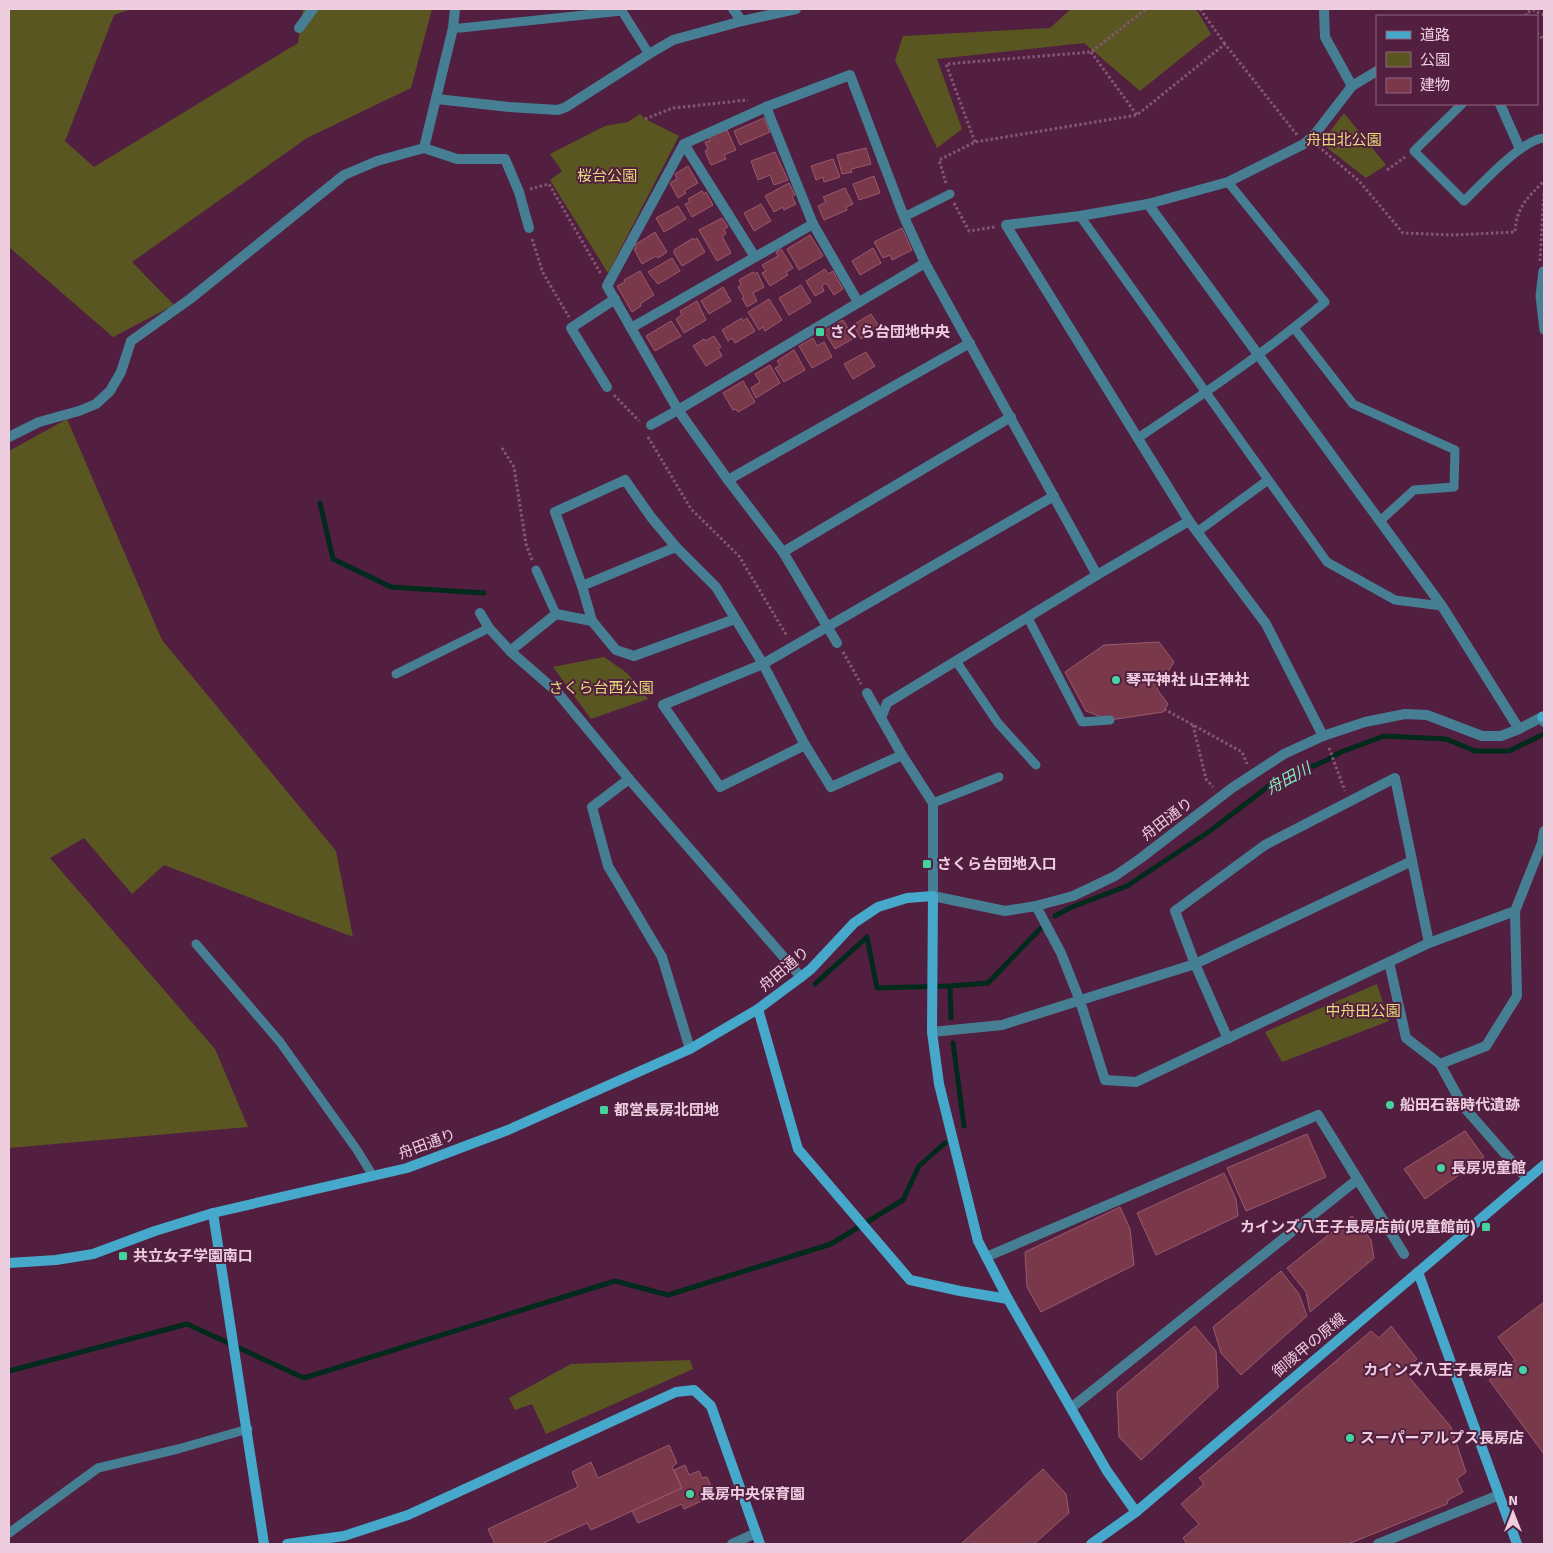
<svg xmlns="http://www.w3.org/2000/svg" width="1553" height="1553" font-family="Signika,'Noto Sans JP',sans-serif">
<style>
.green{fill:#5a5621}
.lines{fill:none;stroke-linecap:round;stroke-linejoin:round}
.stream{stroke:#002a1b;stroke-width:5}
.building{fill:#79394a;stroke:#9b5a6a}
.path{stroke:#845672;stroke-width:3;stroke-dasharray:2.5 2.5;stroke-linecap:butt}
.lane{stroke:#467f94;stroke-width:9}
.street{stroke:#467f94;stroke-width:10}
.secondary{stroke:#46a8ca;stroke-width:10}
.poi-dot{fill:#45d49f;stroke:#531f40;stroke-width:2}
.labels{text-anchor:middle;stroke-width:4;stroke-linejoin:round;paint-order:stroke}
.park-label{font-size:15px;fill:#e5dc79;stroke:#531f40}
.poi-label{font-size:15px;font-weight:bold;fill:#eecddf;stroke:#531f40;text-anchor:start}
.street-label{font-size:15px;fill:#eecddf;stroke:#531f40}
.water-label{font-size:16px;font-style:italic;fill:#7fecbe;stroke:#531f40}
</style>
<rect width="100%" height="100%" fill="#531f40"/>
<g class="green">
<path d="M9,9H131L114,15L65,141L94,167L298,43L303,9H432L411,88L307,138L132,262L174,305L113,337L9,247Z"/>
<path d="M1071,9H1196L1211,34L1140,91L1084,43L937,59L962,129L937,148L895,60L903,36L1050,28Z"/>
<path d="M1344,113L1386,165L1366,178L1321,143Z"/>
<path d="M640,114L645,119L679,136L608,273L550,180L562,171L550,154L605,126L628,122Z"/>
<path d="M67,419L162,640L336,851L353,937L164,865L132,894L84,838L50,858L215,1049L248,1127L9,1148V451Z"/>
<path d="M604,657L627,673L648,699L591,719L553,667Z"/>
<path d="M1377,984L1389,1021L1282,1062L1265,1032Z"/>
<path d="M690,1360L693,1369L546,1434L532,1404L515,1410L509,1398L571,1364Z"/>
</g>
<g class="lines">
<g class="stream">
<path d="M320,503L333,559L391,587L484,593"/>
<path d="M1055,916L1072,907L1127,886L1210,831L1270,785L1327,760L1341,752L1384,736L1446,739L1475,751H1509L1544,734"/>
<path d="M815,984L867,937L877,988L950,986"/>
<path d="M951,1018L950,986L988,983L1040,929"/>
<path d="M953,1043L964,1126"/>
<path d="M9,1371L187,1324L304,1378L615,1281L668,1295L831,1244L903,1200L919,1166L945,1143"/>
</g>
</g>
<g class="building">
<path d="M764,118L770,132L740,145L734,131Z"/>
<path d="M727,130L736,150L724,155L726,159L711,165L705,151L708,149L705,142L710,141L708,137Z"/>
<path d="M866,148L871,164L851,169L852,172L842,174L837,155Z"/>
<path d="M775,152L788,180L774,185L770,175L758,180L751,161Z"/>
<path d="M833,159L840,177L824,182L823,177L816,180L811,166Z"/>
<path d="M688,166L698,183L684,191L686,193L678,198L670,183L677,179L675,174Z"/>
<path d="M874,176L880,193L859,200L853,184Z"/>
<path d="M789,183L795,195L792,197L796,204L784,210L783,207L774,212L765,196Z"/>
<path d="M845,188L853,204L846,207L847,210L824,220L818,206L826,202L823,197Z"/>
<path d="M702,191L704,194L706,192L713,205L692,217L685,204L690,202L688,199Z"/>
<path d="M761,204L771,221L754,231L744,213Z"/>
<path d="M678,206L686,219L664,232L656,218Z"/>
<path d="M722,218L728,227L724,229L726,234L722,236L731,253L717,261L699,230Z"/>
<path d="M902,228L912,250L892,260L890,255L883,258L874,242Z"/>
<path d="M655,232L667,252L658,258L656,256L642,264L634,249L636,248L635,245Z"/>
<path d="M810,235L823,256L799,270L787,249Z"/>
<path d="M693,238L694,240L697,238L705,252L682,266L674,253V250Z"/>
<path d="M873,248L881,263L860,275L852,261Z"/>
<path d="M781,249L793,268L786,272L788,275L770,286L762,273L766,271L762,265L778,256L776,252Z"/>
<path d="M672,258L680,271L658,284L648,272Z"/>
<path d="M825,269L828,274L833,271L843,289L834,295L826,283L822,286L824,291L815,296L806,281Z"/>
<path d="M640,271L654,295L640,304L641,306L632,312L617,286L625,282L624,280Z"/>
<path d="M753,272L755,274L757,272L764,287L753,293L757,301L747,307L742,298L744,297L738,287L741,285L739,280Z"/>
<path d="M801,285L811,302L789,315L779,298Z"/>
<path d="M723,287L731,301L709,314L701,301Z"/>
<path d="M769,299L782,320L765,331L763,327L759,330L748,312Z"/>
<path d="M697,301L706,320L684,333L676,319L682,315L680,311Z"/>
<path d="M871,314L880,328L861,339L853,325Z"/>
<path d="M742,318L743,321L747,318L755,331L735,343L732,338L728,341L722,330Z"/>
<path d="M843,320L854,338L835,349L824,331Z"/>
<path d="M671,321L681,336L655,351L646,336Z"/>
<path d="M714,336L721,347L718,349L722,356L706,366L693,346L704,339L705,341Z"/>
<path d="M813,338L817,346L824,342L832,357L812,368L799,346Z"/>
<path d="M794,350L805,370L784,382L775,368L780,365L777,361Z"/>
<path d="M866,352L875,366L853,379L844,364Z"/>
<path d="M770,365L780,383L756,398L751,388L760,382L755,374Z"/>
<path d="M743,381L755,402L738,412L736,409L733,410L723,393Z"/>
<path d="M1159,642L1174,662L1157,689L1168,704L1163,712L1110,720L1086,711L1065,672L1104,645Z"/>
<path d="M1465,1131L1484,1157L1425,1199L1404,1169Z"/>
<path d="M1307,1134L1326,1177L1246,1211L1227,1168Z"/>
<path d="M1224,1173L1236,1199L1238,1216L1156,1255L1137,1213Z"/>
<path d="M1120,1207L1130,1229L1134,1265L1041,1312L1027,1287L1025,1252Z"/>
<path d="M1352,1216L1371,1240L1374,1258L1310,1312L1306,1292L1287,1268Z"/>
<path d="M1281,1271L1299,1294L1307,1316L1241,1375L1221,1353L1213,1327Z"/>
<path d="M1544,1302V1454L1489,1380L1515,1360L1498,1337Z"/>
<path d="M1195,1326L1216,1351L1218,1388L1141,1460L1119,1437L1117,1392Z"/>
<path d="M1391,1326L1417,1359L1404,1371L1451,1427L1466,1472L1457,1479L1463,1492L1448,1500L1447,1504L1348,1544H1187L1183,1538L1199,1524L1181,1504L1204,1484L1199,1478L1371,1331L1379,1338Z"/>
<path d="M669,1445L677,1463L672,1467L682,1488L591,1530L587,1523L541,1544H495L488,1529L578,1487L572,1472L591,1462L598,1478Z"/>
<path d="M685,1465L689,1475L699,1471L702,1478L707,1477L715,1495L684,1509L682,1504L638,1523L632,1511L682,1488L674,1470Z"/>
<path d="M1043,1469L1066,1494L1069,1513L1034,1544H961Z"/>
</g>
<g class="lines">
<g class="path">
<path d="M1200,9L1225,44"/>
<path d="M1526,16V13L1533,10L1544,15"/>
<path d="M1537,33L1544,40"/>
<path d="M1091,52L1137,115"/>
<path d="M645,119L673,108L748,100"/>
<path d="M975,142L946,64L1091,52L1146,9"/>
<path d="M1318,146L1359,181L1403,233L1453,235L1515,232C1516,208 1528,197 1544,181"/>
<path d="M1387,170L1405,157"/>
<path d="M946,183L939,160L975,142L1137,115L1225,44L1297,135"/>
<path d="M530,189L549,184L601,274"/>
<path d="M954,203L969,231L995,227"/>
<path d="M532,239L543,273L569,317"/>
<path d="M1540,261L1544,190"/>
<path d="M614,395L639,421"/>
<path d="M648,437L691,509L739,556L787,636"/>
<path d="M502,448L514,467L526,544L532,560"/>
<path d="M843,652L861,684"/>
<path d="M1164,709L1242,752L1247,764"/>
<path d="M1193,725L1206,779L1213,787"/>
<path d="M1329,748L1345,791"/>
</g>
<g class="lane">
<path d="M453,28H461L622,11L649,54"/>
<path d="M1462,104L1414,151L1464,201C1482,184 1521,140 1544,138"/>
<path d="M1080,216L1327,562L1395,600L1442,606"/>
<path d="M904,217L950,194"/>
<path d="M1543,271L1540,296L1544,330"/>
<path d="M1294,328L1353,404L1455,450L1454,487L1414,490L1380,521"/>
<path d="M1138,438C1202,395 1266,352 1325,302L1228,182"/>
<path d="M1197,532L1268,480"/>
<path d="M536,570L556,614"/>
<path d="M1028,618L1082,722L1110,720"/>
<path d="M956,661L998,723L1036,765"/>
<path d="M396,674L489,628"/>
<path d="M933,803L999,777"/>
<path d="M196,944L280,1042L357,1150L373,1176"/>
<path d="M9,1533L98,1468L178,1449L248,1429"/>
</g>
<g class="street">
<path d="M733,9L742,21"/>
<path d="M299,28L313,9"/>
<path d="M1352,86L1377,71"/>
<path d="M437,99L509,107L558,110L566,107L649,54L673,40L742,21L796,9"/>
<path d="M1500,104L1520,149"/>
<path d="M766,107L813,224L858,302"/>
<path d="M684,144L755,257"/>
<path d="M424,148L457,159H505L519,192L529,228"/>
<path d="M1148,204L1442,606L1519,729"/>
<path d="M631,328L813,224"/>
<path d="M607,387L571,328L615,299"/>
<path d="M651,425L678,410L607,286L684,144L766,107L850,75L904,217L925,263L1097,575"/>
<path d="M9,437L39,422L79,411L96,404L110,391L121,372L131,341L190,299L344,175L377,161L424,148L453,28L455,9"/>
<path d="M728,480L970,343"/>
<path d="M1189,521L1097,575L887,703L881,718L902,755L933,803V896L1005,911L1036,906L1073,896L1115,876L1141,858L1232,788L1284,754L1323,736L1365,722L1405,714L1427,715L1482,736H1501L1519,729L1542,717L1544,722"/>
<path d="M783,552L1011,417"/>
<path d="M582,586L676,547"/>
<path d="M480,613L489,628L510,651"/>
<path d="M735,619L634,656L616,650L592,621L582,586L555,512L625,480L651,517L676,547L716,587L763,664L663,705L720,787L805,745"/>
<path d="M592,621L556,614L510,651L557,692L629,779"/>
<path d="M837,643L783,552L728,480L678,410L925,263"/>
<path d="M867,693L881,718"/>
<path d="M1323,736L1266,624L1189,521L1006,225L1080,216L1148,204L1228,182L1304,144L1315,134L1352,86L1325,37L1324,9"/>
<path d="M902,755L831,787L805,745L763,664L1054,496"/>
<path d="M1036,906L1061,953L1080,1001L1105,1080L1136,1082L1429,943"/>
<path d="M1389,962L1406,1038L1440,1064L1463,1106L1527,1179"/>
<path d="M932,1032L1002,1025L1195,964L1412,861"/>
<path d="M1228,1039L1195,964L1175,911L1265,845L1395,778L1429,943L1515,911"/>
<path d="M690,1049L662,957L608,866L592,807L629,779L801,977"/>
<path d="M1440,1064L1486,1046L1517,996L1515,911L1542,843L1544,831"/>
<path d="M986,1257L1318,1115L1404,1254"/>
<path d="M1071,1408L1358,1179"/>
<path d="M732,1544L756,1533"/>
<path d="M1378,1544L1499,1495"/>
</g>
<g class="secondary">
<path d="M1542,717L1544,716"/>
<path d="M758,1009L798,1149L910,1280L960,1291L1008,1299"/>
<path d="M213,1213L264,1544"/>
<path d="M9,1263L56,1260L93,1254L155,1231L213,1213L407,1168L508,1130L690,1049L758,1009L801,977L811,969L854,923L878,907L907,898L933,896L932,1032L939,1084L978,1241L1008,1299L1107,1471L1136,1512"/>
<path d="M1418,1272L1517,1544"/>
<path d="M287,1544L344,1536L408,1515L676,1392L694,1390L711,1406L760,1544"/>
<path d="M1091,1544L1136,1512L1544,1165"/>
</g>
</g>
<g class="poi-dot">
<rect x="815" y="327" width="10" height="10" rx="2.5"/>
<circle cx="1116" cy="680" r="5"/>
<rect x="922" y="859" width="10" height="10" rx="2.5"/>
<circle cx="1390" cy="1105" r="5"/>
<rect x="599" y="1105" width="10" height="10" rx="2.5"/>
<circle cx="1441" cy="1168" r="5"/>
<rect x="1481" y="1222" width="10" height="10" rx="2.5"/>
<rect x="118" y="1251" width="10" height="10" rx="2.5"/>
<circle cx="1523" cy="1370" r="5"/>
<circle cx="1350" cy="1438" r="5"/>
<circle cx="690" cy="1494" r="5"/>
</g>
<g class="labels">
<g class="park-label">
<text x="1344" y="145">舟田北公園</text>
<text x="607" y="181">桜台公園</text>
<text x="601" y="693">さくら台西公園</text>
<text x="1363" y="1016">中舟田公園</text>
</g>
<g class="poi-label">
<text x="830" y="337">さくら台団地中央</text>
<text x="1126" y="685">琴平神社 山王神社</text>
<text x="937" y="869">さくら台団地入口</text>
<text x="1400" y="1110">船田石器時代遺跡</text>
<text x="614" y="1115">都営長房北団地</text>
<text x="1451" y="1173">長房児童館</text>
<text x="1476" y="1232" text-anchor="end">カインズ八王子長房店前(児童館前)</text>
<text x="133" y="1261">共立女子学園南口</text>
<text x="1513" y="1375" text-anchor="end">カインズ八王子長房店</text>
<text x="1360" y="1443">スーパーアルプス長房店</text>
<text x="700" y="1499">長房中央保育園</text>
</g>
<g class="street-label">
<text transform="translate(1167 819) rotate(-37)" y="5">舟田通り</text>
<text transform="translate(784 969) rotate(-40)" y="5">舟田通り</text>
<text transform="translate(427 1144) rotate(-20)" y="5">舟田通り</text>
<text transform="translate(1309 1345) rotate(-40)" y="5">御陵甲の原線</text>
</g>
<g class="water-label">
<text transform="translate(1288 778) rotate(-28)" y="6">舟田川</text>
</g>
</g>
<rect width="1553" height="1553" fill="none" stroke="#eecddf" stroke-width="20"/>
<rect x="1376" y="15" width="162" height="90" fill="#531f40" stroke="#916580"/>
<rect x="1386" y="31" width="25" height="8" fill="#46a8ca" stroke="#916580"/>
<text x="1420" y="40" font-size="15" fill="#eecddf">道路</text>
<rect x="1386" y="52" width="25" height="15" fill="#5a5621" stroke="#916580"/>
<text x="1420" y="65" font-size="15" fill="#eecddf">公園</text>
<rect x="1386" y="78" width="25" height="15" fill="#79394a" stroke="#916580"/>
<text x="1420" y="90" font-size="15" fill="#eecddf">建物</text>
<g transform="translate(1513 1513)" stroke="#531f40" stroke-width="4" paint-order="stroke">
<path d="M0-4L9 19L0 12L-9 19Z" fill="#eecddf"/>
<text y="-8" font-size="14" font-weight="bold" text-anchor="middle" fill="#eecddf">N</text>
</g>
</svg>
